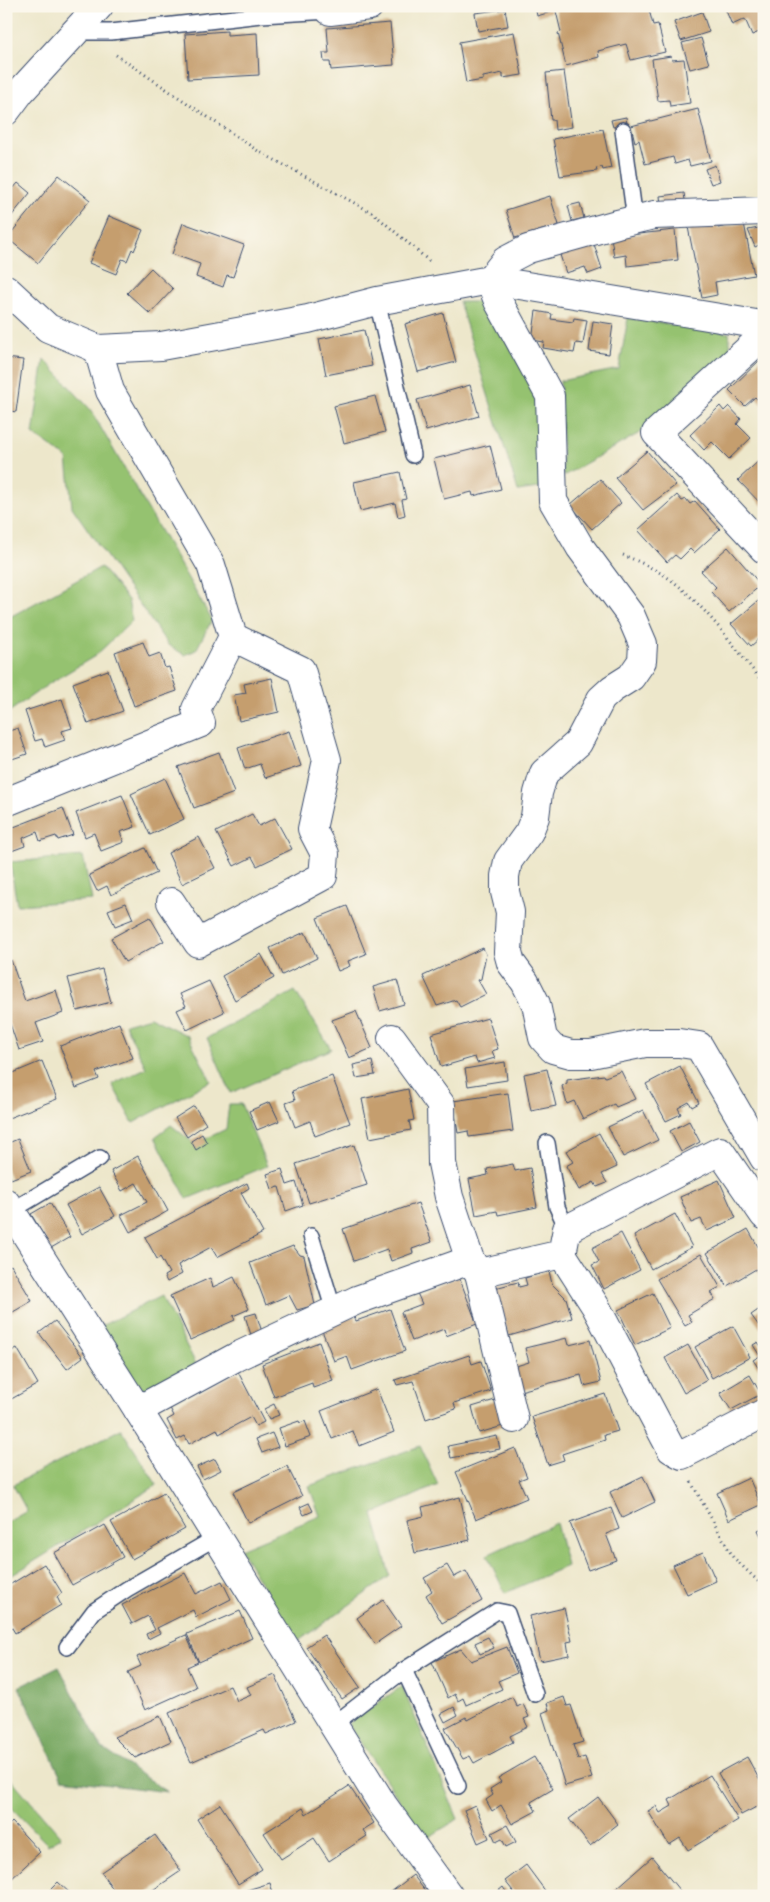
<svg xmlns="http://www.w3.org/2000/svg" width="770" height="1902" font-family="Mynerve,sans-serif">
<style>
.green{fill:#95c270;stroke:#587867}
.forest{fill:#78a862;stroke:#4a6c60}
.building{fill:#c59e6e}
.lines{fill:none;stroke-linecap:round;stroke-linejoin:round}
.service-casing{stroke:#3a4b6e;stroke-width:18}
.minor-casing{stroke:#3a4b6e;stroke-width:30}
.tertiary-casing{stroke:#3a4b6e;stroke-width:30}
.path{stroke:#3a4b6e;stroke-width:3;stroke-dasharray:1 4;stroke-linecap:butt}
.service{stroke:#fff;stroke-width:15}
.minor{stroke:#fff;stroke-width:28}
.tertiary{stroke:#fff;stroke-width:28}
</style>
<rect width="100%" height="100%" fill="#fbf7ec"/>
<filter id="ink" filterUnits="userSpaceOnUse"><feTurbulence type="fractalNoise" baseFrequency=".02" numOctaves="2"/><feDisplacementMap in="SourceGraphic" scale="10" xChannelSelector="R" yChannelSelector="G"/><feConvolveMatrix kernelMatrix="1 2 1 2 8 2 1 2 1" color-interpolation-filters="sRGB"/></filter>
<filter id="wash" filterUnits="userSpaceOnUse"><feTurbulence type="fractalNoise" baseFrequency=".0096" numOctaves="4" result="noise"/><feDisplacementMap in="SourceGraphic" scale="20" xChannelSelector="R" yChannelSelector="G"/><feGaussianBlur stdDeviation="1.12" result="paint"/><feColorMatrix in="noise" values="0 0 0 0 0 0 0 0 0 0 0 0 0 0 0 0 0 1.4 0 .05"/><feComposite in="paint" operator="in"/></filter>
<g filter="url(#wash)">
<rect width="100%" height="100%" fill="#ede7cb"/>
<g class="green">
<path d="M459,302H489L545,406V487L518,491Z"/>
<path d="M628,318L729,333L731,352L638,434L563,476L560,381L619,369Z"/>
<path d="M44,359L90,409L212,620L196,650L185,655L168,645L72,507L67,458L33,434Z"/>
<path d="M101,567L128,600L132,621L95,656L50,683L6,714V619Z"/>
<path d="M83,856L92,900L17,905L10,862Z"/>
<path d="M295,991L331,1049L231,1093L207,1038Z"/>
<path d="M150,1017L188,1036L211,1081L133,1123L112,1084L146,1068L125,1024Z"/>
<path d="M229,1104H241L267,1166L187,1199L155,1137L171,1125L195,1144L226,1129Z"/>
<path d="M161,1296L198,1368L144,1393L101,1326Z"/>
<path d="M121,1429L157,1485L6,1579V1523L27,1511L13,1485Z"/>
<path d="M420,1446L438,1485L373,1514L390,1576L297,1642L240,1549L320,1516L309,1486Z"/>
<path d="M556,1523L567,1566L505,1593L487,1555Z"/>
<path d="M402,1686L458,1819L426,1839L348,1724Z"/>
<path d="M6,1773L61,1837L48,1845L6,1802Z"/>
</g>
<path class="forest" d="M59,1667L102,1748L167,1792L62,1779L19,1687Z"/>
<g id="blocks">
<g class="building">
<path d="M535,6H549L551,12L537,16Z"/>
<path d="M648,6L653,25L658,24L665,52L631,60L626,44L598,51L599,57L566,66L558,33L561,32L555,7Z"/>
<path d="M724,6H761L764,13V30L752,35L745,19L732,25Z"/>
<path d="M505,9L508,26L478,31L475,13Z"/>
<path d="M702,12L709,32L681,41L674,22Z"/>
<path d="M390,23L394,65L331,70L330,62H324L323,53H329L327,28Z"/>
<path d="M227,31V35L257,33L259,75L188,79L185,34Z"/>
<path d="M514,32L522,75L503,78V73L483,77V80L466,83L459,42Z"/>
<path d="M701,38L709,64L690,69L682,43Z"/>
<path d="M671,56L672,60L684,59L690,103L670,106L669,100L658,101L652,59Z"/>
<path d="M564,71L572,127L555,130L554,120H551L546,73Z"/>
<path d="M698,109L711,161L690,166L688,160L675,164L673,157L645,164L639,140L635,142L631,126Z"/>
<path d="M626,117L627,124L613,127L611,120Z"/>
<path d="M603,129L611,168L603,170L602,167L596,168L597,171L560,176L553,139Z"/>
<path d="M715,165L720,181L711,184L705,169Z"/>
<path d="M59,175L90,200L38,263L7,238Z"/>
<path d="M18,183L30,193L6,223V197Z"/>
<path d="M684,193L685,200L661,204L660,196Z"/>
<path d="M550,196L559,225L515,238L506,210Z"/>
<path d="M580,203L584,218L572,221L568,206Z"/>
<path d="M109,216L143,230L134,251L132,249L127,261L122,259L116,274L89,263Z"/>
<path d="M717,221L718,228L744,223L754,275L715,282L717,295L702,298L688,227Z"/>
<path d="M183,223L244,245L233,277L227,275L223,287L196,277L200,264L172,254Z"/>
<path d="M764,227V260H763L759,245L755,247L748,230Z"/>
<path d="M675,230L678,260L627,266L626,255L614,257L611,237Z"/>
<path d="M593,241L602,269L588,274L585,267L566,273L559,252Z"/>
<path d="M151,268L173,289L150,314L127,293Z"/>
<path d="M536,311L552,314L551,319L573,322L574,318L587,320L583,344L576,343L574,353L543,348L544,342L532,340Z"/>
<path d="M443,313L456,362L418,372L405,324Z"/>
<path d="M593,321L613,324L609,354L589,351Z"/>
<path d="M364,330L372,366L326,375L319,339Z"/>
<path d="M764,356V406L755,397L745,406L729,390Z"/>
<path d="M6,358L23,360L16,412L6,410Z"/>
<path d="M470,385L479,416L426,431L417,400Z"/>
<path d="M375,396L385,432L344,443L334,406Z"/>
<path d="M720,406L724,411L729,406L741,419L737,424L751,438L729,459L712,442L704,450L690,435Z"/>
<path d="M490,445L501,489L473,496L472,492L444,499L434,459Z"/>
<path d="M647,451L676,485L643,510L615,478Z"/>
<path d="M764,456V507L738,480Z"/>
<path d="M400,472L406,499L402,500L405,515L398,517L395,503L360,511L354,482Z"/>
<path d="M600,479L621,503L592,529L570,505Z"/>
<path d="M677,495L682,501L686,499L690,504L695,501L720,529L694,553L690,549L680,559L675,555L667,562L638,530Z"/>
<path d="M728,547L761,585L729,612L711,592L716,587L701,571Z"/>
<path d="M764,596V645L759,639L751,646L731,624Z"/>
<path d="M143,642L149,657L160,653L165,668L169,667L177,691L134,706L115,652Z"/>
<path d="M108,670L123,711L88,724L73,683Z"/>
<path d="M272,678L279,712L239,721L234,695L246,693L244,684Z"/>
<path d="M62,699L72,728L62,731L65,740L45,747L42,739L35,741L25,711Z"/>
<path d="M18,728L27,754L6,761V732Z"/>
<path d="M289,731L301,766L265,778L260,764L245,769L238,748Z"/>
<path d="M219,752L234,793L194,808L178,767Z"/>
<path d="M165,778L184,819L150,835L131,794Z"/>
<path d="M122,795L135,827L120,832L124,842L101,851L94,833L85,837L76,813Z"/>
<path d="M63,808L73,835L58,840L56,836L40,841L37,832L23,838L25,846L6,853V830Z"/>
<path d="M252,814L259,826L275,818L292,849L257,866L252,857L234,866L216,832Z"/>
<path d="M199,837L215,868L182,884L168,853Z"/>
<path d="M145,848L157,873L111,895L107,886L97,891L89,875Z"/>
<path d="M126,903L133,919L115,926L108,910Z"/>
<path d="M347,906L366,954L348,961L350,966L338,971L317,918Z"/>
<path d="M150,917L164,941L125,962L111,938Z"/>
<path d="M305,932L317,958L282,975L270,948Z"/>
<path d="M483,948L486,954L481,979L478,980L486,994L460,1007L456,1000L437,1006L423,976Z"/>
<path d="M261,954L274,978L235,1000L222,976Z"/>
<path d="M11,960L25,1001L56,990L63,1013L36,1023L43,1042L19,1050L10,1024L6,1025V962Z"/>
<path d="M102,969L111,1002L77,1011L68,978Z"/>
<path d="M397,980L404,1004L380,1011L373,987Z"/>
<path d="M209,981L224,1012L187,1030L177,1010L186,1006L180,994Z"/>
<path d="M356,1011L372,1048L349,1058L332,1020Z"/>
<path d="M488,1018L498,1049L492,1051L495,1058L477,1063L475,1057L441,1067L431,1034Z"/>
<path d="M119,1023L133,1058L96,1072L99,1079L76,1088L60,1046Z"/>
<path d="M42,1061L57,1099L6,1119V1076Z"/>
<path d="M372,1061L375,1075L356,1078L353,1065Z"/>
<path d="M505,1062L507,1080L468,1086L465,1069Z"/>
<path d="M680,1066L699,1103L692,1107L689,1102L678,1108L681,1114L666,1121L646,1084Z"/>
<path d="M547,1069L556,1106L531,1111L524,1074Z"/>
<path d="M621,1071L635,1099L616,1107L614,1104L583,1119L574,1101L567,1104L562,1086L567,1083V1080L604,1075L605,1077Z"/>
<path d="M332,1076L350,1123L315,1136L310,1121L295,1127L286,1103L295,1100L292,1091Z"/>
<path d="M408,1089L414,1120L409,1121L411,1130L370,1138L362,1099Z"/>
<path d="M508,1093L513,1131L469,1137L468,1131L458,1133L453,1101Z"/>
<path d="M270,1102L279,1121L257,1130L249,1111Z"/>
<path d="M194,1106L206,1124L187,1137L175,1118Z"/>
<path d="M643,1110L658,1140L623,1157L608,1127Z"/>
<path d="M689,1121L700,1142L681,1152L670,1131Z"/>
<path d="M599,1133L617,1167L602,1174L607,1183L597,1187L594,1182L579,1190L566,1166L573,1162L566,1151Z"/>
<path d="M202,1134L207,1143L196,1150L191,1141Z"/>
<path d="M18,1139L31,1171L11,1179L6,1168V1144Z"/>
<path d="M354,1145L367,1185L309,1203L296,1164Z"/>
<path d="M138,1156L168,1211L130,1232L121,1215L147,1202L136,1183L122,1191L111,1171Z"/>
<path d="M513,1164L515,1171L530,1168L537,1207L498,1215L497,1211L476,1215L469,1179L488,1175L487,1169Z"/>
<path d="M282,1169L287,1185L296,1182L303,1205L286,1211L279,1187L272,1189L267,1174Z"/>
<path d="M719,1180L736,1218L707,1231L701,1219L691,1223L680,1197Z"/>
<path d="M247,1183L249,1188L241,1193L263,1233L217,1257L211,1247L178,1265L182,1274L167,1282L164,1276L169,1273L160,1257L157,1259L145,1237Z"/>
<path d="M99,1187L115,1216L82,1234L66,1205Z"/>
<path d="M50,1203L70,1237L51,1248L31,1214Z"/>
<path d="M418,1203L432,1242L412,1249L413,1253L391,1261L387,1249L354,1261L343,1229Z"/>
<path d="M675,1214L692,1247L651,1269L634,1236Z"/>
<path d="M748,1229L764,1257V1277L761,1278L756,1269L727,1286L707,1253Z"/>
<path d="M621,1233L640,1270L604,1289L592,1265L599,1262L592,1248Z"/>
<path d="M293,1246L300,1255L304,1256L315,1305L297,1310L289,1295L266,1305L250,1263Z"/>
<path d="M701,1254L720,1287L711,1292L715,1299L688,1315L692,1322L685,1326L657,1279Z"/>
<path d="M11,1265L32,1301L6,1316V1268Z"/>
<path d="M549,1271L552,1284L566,1298L572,1318L509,1336L495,1288L518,1282L519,1287L527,1285L525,1278Z"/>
<path d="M234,1277L249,1309L233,1316L235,1320L190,1340L170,1296L210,1278L213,1287Z"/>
<path d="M459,1277L477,1324L446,1336L444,1329L412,1341L401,1312L422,1304L417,1293Z"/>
<path d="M653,1293L670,1328L635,1345L618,1310Z"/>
<path d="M764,1306V1333L751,1315Z"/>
<path d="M390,1309L405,1351L352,1370L347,1356L334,1361L321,1328L354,1316L356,1321Z"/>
<path d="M256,1313L262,1332L251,1335L245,1316Z"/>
<path d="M55,1321L83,1357L67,1369L39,1333Z"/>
<path d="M733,1326L750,1357L712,1378L695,1347Z"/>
<path d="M567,1338L569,1345L590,1340L601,1382L584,1386L581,1375L520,1391L513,1367L529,1362L525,1348Z"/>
<path d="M319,1342L333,1381L313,1388L312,1383L274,1397L262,1364Z"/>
<path d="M758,1342L764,1351V1376L753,1360L760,1356L753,1345Z"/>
<path d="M688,1345L707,1380L684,1393L665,1358Z"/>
<path d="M17,1348L38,1384L6,1402V1354Z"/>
<path d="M469,1355L472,1364L481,1361L491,1391L454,1403L456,1409L426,1419L413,1381L397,1385L395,1380Z"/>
<path d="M238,1372L264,1422L256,1426L251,1417L219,1434L217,1429L189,1444L185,1436L177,1440L167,1420L174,1416L170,1408Z"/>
<path d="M750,1375L761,1394L731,1410L720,1393Z"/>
<path d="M377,1389L394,1432L359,1446L353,1431L332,1439L321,1411Z"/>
<path d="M605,1394L618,1431L604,1435L605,1440L562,1454L564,1460L548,1465L532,1417Z"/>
<path d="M495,1400L503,1426L479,1433L472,1407Z"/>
<path d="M274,1404L279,1415L269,1419L264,1409Z"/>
<path d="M299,1421L300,1423L305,1421L311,1437L285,1446L279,1428Z"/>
<path d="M272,1433L278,1447L262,1453L256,1439Z"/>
<path d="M497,1436L500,1449L451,1458L448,1446Z"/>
<path d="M515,1448L527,1477L519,1480L527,1498L476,1519L456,1472Z"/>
<path d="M215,1459L221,1470L203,1479L197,1467Z"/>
<path d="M287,1466L302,1496L248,1523L233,1492Z"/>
<path d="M643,1476L655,1502L622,1518L610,1492Z"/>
<path d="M749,1478L761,1505L729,1520L717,1493Z"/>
<path d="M164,1493L185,1529L132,1559L111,1522Z"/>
<path d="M460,1497L470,1540L415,1553L407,1520L424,1516L422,1507Z"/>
<path d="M309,1503L313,1511L304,1515L300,1507Z"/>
<path d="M611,1508L619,1529L606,1534L616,1560L588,1570L570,1523Z"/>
<path d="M105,1525L123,1557L72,1585L54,1553Z"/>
<path d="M764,1527V1542L758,1530Z"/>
<path d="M703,1552L716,1581L687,1594L673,1565Z"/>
<path d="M44,1564L62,1593L57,1597L61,1605L15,1633L6,1618V1587Z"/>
<path d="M447,1565L454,1577L466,1571L482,1601L442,1623L426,1595L432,1591L424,1578Z"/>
<path d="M185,1573L196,1594L222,1581L231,1599L196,1617L193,1610L157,1628L160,1633L148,1639L146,1634L155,1630L148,1616L132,1624L122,1605Z"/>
<path d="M383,1600L401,1626L375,1644L357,1618Z"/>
<path d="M564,1608L572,1641L567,1642L569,1655L540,1661L530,1616Z"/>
<path d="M240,1611L252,1638L199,1662L187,1634Z"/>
<path d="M186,1635L198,1662L187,1667L196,1687L145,1710L128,1672L141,1666L137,1657Z"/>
<path d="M324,1635L360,1687L342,1699L306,1647Z"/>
<path d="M488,1637L494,1648L480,1654L475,1643Z"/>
<path d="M507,1647L517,1673L498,1681L502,1689L466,1705L463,1698L458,1701L455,1694L448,1698L432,1662L461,1649L471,1661Z"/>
<path d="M275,1675L296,1721L266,1734L264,1730L191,1762L169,1713L230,1686L237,1701L251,1695L247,1687Z"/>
<path d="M512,1697L517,1707L523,1704L529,1717L524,1719L528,1727L510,1736L513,1742L474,1763L470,1756L463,1759L445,1728L466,1717L468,1720Z"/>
<path d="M564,1697L567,1706L571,1705L583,1742L573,1745L578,1759L585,1757L592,1778L565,1786L542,1713L549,1710L547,1703Z"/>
<path d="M454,1707L458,1715L445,1722L441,1714Z"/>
<path d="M160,1716L171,1741L135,1758L114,1737Z"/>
<path d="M534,1757L553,1789L531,1802L536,1811L512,1824L501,1805L492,1811L486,1800L493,1795L490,1789L501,1782L498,1778Z"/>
<path d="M747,1757L764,1788V1803L741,1815L718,1773Z"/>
<path d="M710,1775L738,1820L688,1850L680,1838L669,1845L648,1811L656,1806L660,1813L672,1806L669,1800Z"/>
<path d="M349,1786L374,1823L363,1830L367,1836L329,1861L314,1838L281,1859L264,1833L303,1808L306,1814Z"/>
<path d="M598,1797L618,1824L590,1846L569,1819Z"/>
<path d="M220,1804L262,1869L238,1884L197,1819Z"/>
<path d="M475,1805L489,1838L478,1843L464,1810Z"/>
<path d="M12,1822L40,1852L9,1881L6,1878V1828Z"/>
<path d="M507,1825L516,1842L506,1847L502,1839L496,1842L492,1833Z"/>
<path d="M155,1835L181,1871L144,1896H118L101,1872Z"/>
<path d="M652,1857L680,1891L674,1896H608Z"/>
<path d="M526,1865L549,1896H517L505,1881Z"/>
<path d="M413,1875L429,1896H386Z"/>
<path d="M58,1882L73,1896H44Z"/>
<path d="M270,1883L274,1896H245L244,1891Z"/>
<path d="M503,1887L509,1896H492Z"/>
</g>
</g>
</g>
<g filter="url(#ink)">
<use href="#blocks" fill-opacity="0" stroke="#3a4b6e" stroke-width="1"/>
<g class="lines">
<defs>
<g id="service">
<path d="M76,32H111L261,15L330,11"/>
<path d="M623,130L635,220"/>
<path d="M377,301L413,455"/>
<path d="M547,1143L557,1207L567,1229"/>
<path d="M11,1211L100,1158"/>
<path d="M311,1236L334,1311"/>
<path d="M67,1647L94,1611L127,1589L217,1537"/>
<path d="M404,1670L497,1611L507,1613L535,1694"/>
<path d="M333,1725L404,1670L458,1786"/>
</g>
<g id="minor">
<path d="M330,11L369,6"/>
<path d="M764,211L654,215L617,224L528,249L505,261L490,280L498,301L550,396L553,501L580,547L631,616L643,644L642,661L631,677L612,689L601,699L578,743L544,773L538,793L535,817L529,832L508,861L505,876V892L510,912L508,952L511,963L525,982L536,1004L543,1038L553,1049L571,1054H591L645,1043H679L699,1046L764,1158"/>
<path d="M6,289L48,328L98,349L161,346L308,319L377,301L490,280L756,324L764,330"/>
<path d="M764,335L656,433L764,549"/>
<path d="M6,802L201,723L196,709L233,637L211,565L110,391L98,349"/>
<path d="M171,902L198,943L323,876L325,854L312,829L327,760L301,670L233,637"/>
<path d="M392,1038L441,1105L442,1163L449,1197L470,1260"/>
<path d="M6,1203L138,1410L383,1805L449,1896"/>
<path d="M562,1254L596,1307L671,1449L682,1455L764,1413"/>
<path d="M479,1273L514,1419"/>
<path d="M138,1410L236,1357L357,1300L470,1260L479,1273L562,1254L567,1229L720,1151L764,1215"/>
</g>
<path id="tertiary" d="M6,111L21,91L99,6"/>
</defs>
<use href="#service" class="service-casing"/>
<use href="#minor" class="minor-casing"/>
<use href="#tertiary" class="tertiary-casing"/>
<g class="path">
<path d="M116,55L258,151L373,213L429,261"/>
<path d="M623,555C643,563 664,573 680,587C712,615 738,651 764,684"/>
<path d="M691,1482L733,1557L764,1587"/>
</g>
<use href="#service" class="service"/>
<use href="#minor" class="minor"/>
<use href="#tertiary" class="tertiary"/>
</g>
</g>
<rect width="770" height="1902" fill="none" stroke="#fbf7ec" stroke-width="25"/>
</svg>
